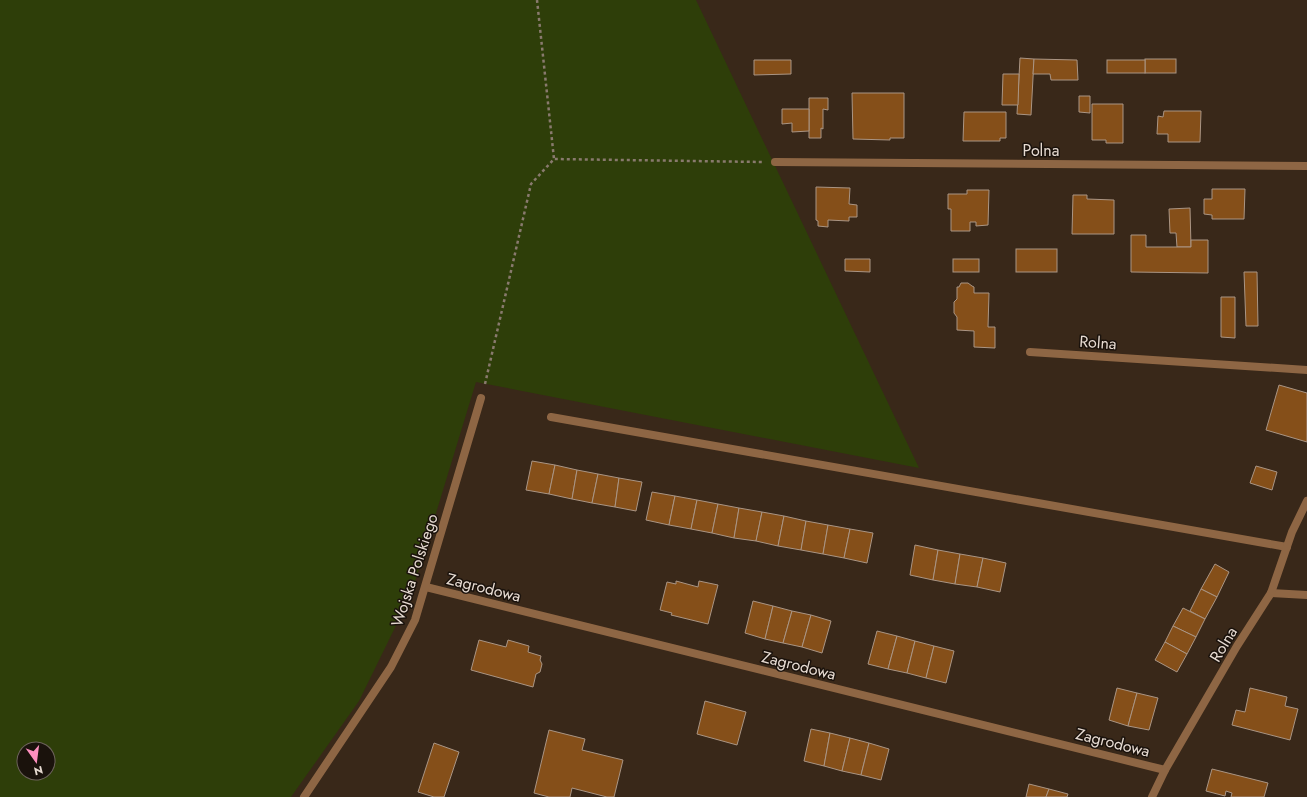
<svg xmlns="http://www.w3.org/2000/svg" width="1307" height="797" font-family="Jost,sans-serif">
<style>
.green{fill:#2e3e09;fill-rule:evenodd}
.building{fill:#854f19;stroke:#aa9584}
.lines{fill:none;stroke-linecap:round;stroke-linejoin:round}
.path{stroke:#897a6e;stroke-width:2.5;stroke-dasharray:3 3;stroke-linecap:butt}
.lane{stroke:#8e6644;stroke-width:8}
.street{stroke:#8e6644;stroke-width:8}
.labels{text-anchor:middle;stroke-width:3;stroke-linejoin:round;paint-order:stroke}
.street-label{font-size:16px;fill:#e7dbd2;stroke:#1a120c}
</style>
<rect width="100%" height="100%" fill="#392819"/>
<path class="green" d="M0,0H696L919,468L476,382L411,595L359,701L291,797H0ZM24,749H48V773H24Z"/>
<g class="building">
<path d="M1020,58L1034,59L1031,115L1017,114Z"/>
<path d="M1034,59L1077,60L1078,80H1051L1050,74H1033Z"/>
<rect x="1145" y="59" width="31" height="14"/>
<path d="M754,60H791V74L754,75Z"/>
<rect x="1107" y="60" width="38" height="13"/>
<path d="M1003,74H1019L1018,105H1002Z"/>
<path d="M852,93H904V138H890V140L853,139Z"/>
<path d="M1079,96H1090V113L1079,112Z"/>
<path d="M809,98H828V110L823,109V129L821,128V138H809Z"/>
<path d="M1092,104H1123V143H1106V140H1092Z"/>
<path d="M782,109H809V131L792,132V123L782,124Z"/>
<path d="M1164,111H1201L1200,142H1168V134H1157L1158,116L1163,117Z"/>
<path d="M964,112H1006V138H1000V141H963Z"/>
<path d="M816,187L850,188L849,204L857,205V217H849V221L828,220V227L818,226V221L816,220Z"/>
<path d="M1212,189H1245L1244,219H1212V215L1204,214V199H1212Z"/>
<path d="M967,190H989L988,225L976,226V222H970V231H951V209H948V194H967Z"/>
<path d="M1073,195H1087V199L1114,200V234H1072Z"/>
<path d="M1190,208L1191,247H1177L1176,233H1170L1169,209Z"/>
<path d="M1131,235H1146V247H1191V240H1208V273L1131,272Z"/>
<rect x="1016" y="249" width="41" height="23"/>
<path d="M845,259H870V272L845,271Z"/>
<rect x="953" y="259" width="26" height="13"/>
<path d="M1244,272H1257L1258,326H1246Z"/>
<path d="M961,283H968L972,286L974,287V293H989L988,327H995V348L974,347V331L957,330V317L954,313V302L957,299V287H959Z"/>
<path d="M1221,297H1235V338L1221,337Z"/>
<path d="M1279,385L1307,393V442L1266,430Z"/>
<path d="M532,461L555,465L549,494L526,490Z"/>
<path d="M555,465L577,470L572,499L549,494Z"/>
<path d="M1256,466L1277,472L1272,490L1250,483Z"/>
<path d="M577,470L598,474L592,503L572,499Z"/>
<path d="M598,474L619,478L615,507L592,503Z"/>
<path d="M619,478L642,482L636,511L615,507Z"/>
<path d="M652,492L675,496L669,525L646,520Z"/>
<path d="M675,496L697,500L691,529L669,525Z"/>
<path d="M697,500L718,504L712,533L691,529Z"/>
<path d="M718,504L739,508L734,538L712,533Z"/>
<path d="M739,508L762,512L756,541L734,538Z"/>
<path d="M762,512L784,516L778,546L756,541Z"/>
<path d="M784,516L806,521L801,550L778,546Z"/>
<path d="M806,521L828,525L823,554L801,550Z"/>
<path d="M828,525L850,529L844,558L823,554Z"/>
<path d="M850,529L873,533L867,563L844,558Z"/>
<path d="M915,545L938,550L933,580L910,575Z"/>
<path d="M938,550L960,554L955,584L933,580Z"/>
<path d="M960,554L983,558L977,587L955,584Z"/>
<path d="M983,558L1006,563L1000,592L977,587Z"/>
<path d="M1215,564L1229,572L1217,597L1201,589Z"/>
<path d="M676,581L698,587L699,581L718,585L708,624L671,615L672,613L660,610L667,582L676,584Z"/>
<path d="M1201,589L1217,597L1205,619L1190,611Z"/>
<path d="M753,601L773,606L765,639L745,633Z"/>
<path d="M773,606L792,611L783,643L765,639Z"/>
<path d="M1183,608L1205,619L1196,637L1173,626Z"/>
<path d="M792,611L811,615L802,647L783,643Z"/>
<path d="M811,615L831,621L822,653L802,647Z"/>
<path d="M1173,626L1196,637L1187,654L1165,642Z"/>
<path d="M877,631L897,636L888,669L868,664Z"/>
<path d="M897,636L915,641L907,673L888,669Z"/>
<path d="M479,640L506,647L508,640L529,646L528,652L541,656L540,660L542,664L540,672L536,674L533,687L471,670Z"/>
<path d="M915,641L934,646L926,678L907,673Z"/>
<path d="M1165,642L1187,654L1177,672L1155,660Z"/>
<path d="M934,646L954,651L946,683L926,678Z"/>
<path d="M1117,688L1137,693L1128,726L1109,720Z"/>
<path d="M1250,688L1287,697L1285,706L1298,709L1290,740L1232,725L1236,710L1245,712Z"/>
<path d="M1137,693L1158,698L1149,730L1128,726Z"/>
<path d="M705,701L746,712L737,745L697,734Z"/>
<path d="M811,729L830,733L824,766L804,761Z"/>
<path d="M549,730L585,739L582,750L623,760L614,797H607L572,788L570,797H549L534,793Z"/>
<path d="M830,733L850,738L842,771L824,766Z"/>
<path d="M850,738L869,743L861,775L842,771Z"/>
<path d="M434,743L459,752L444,797H434L418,792Z"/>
<path d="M869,743L889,749L881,780L861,775Z"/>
<path d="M1212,769L1268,783L1264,797H1231L1232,793L1226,791L1225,796L1206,791Z"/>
<path d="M1029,784L1049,789L1046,797H1026Z"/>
<path d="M1049,789L1068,794L1067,797H1046Z"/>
</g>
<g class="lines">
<g class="path">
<path d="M537,0L554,159"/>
<path d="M485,384L531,184L554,159L762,162"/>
</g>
<path class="lane" d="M551,417L1287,547"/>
<g class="street">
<path d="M775,162L1307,166"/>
<path d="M1030,352L1307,370"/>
<path d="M426,587L1165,770"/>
<path d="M1271,593L1307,595"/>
<path d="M304,797L391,667L415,620L481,398"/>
<path d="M1152,797L1165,770L1237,646L1271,593L1292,532L1307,501"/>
</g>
</g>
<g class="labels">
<g class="street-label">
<text x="1041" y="156">Polna</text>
<text transform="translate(1098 342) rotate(4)" y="6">Rolna</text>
<text transform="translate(414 570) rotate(-72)" y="6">Wojska Polskiego</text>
<text transform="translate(484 587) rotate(14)" y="6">Zagrodowa</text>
<text transform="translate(1223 644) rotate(-59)" y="6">Rolna</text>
<text transform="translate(799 665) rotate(14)" y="6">Zagrodowa</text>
<text transform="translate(1113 742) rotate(14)" y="6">Zagrodowa</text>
</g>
</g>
<g transform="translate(36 761) rotate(166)"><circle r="19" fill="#1a120c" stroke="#6c625b"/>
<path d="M0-3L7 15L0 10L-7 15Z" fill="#fd8ebe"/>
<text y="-6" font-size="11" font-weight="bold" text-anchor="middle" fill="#e7dbd2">N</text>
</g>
</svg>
